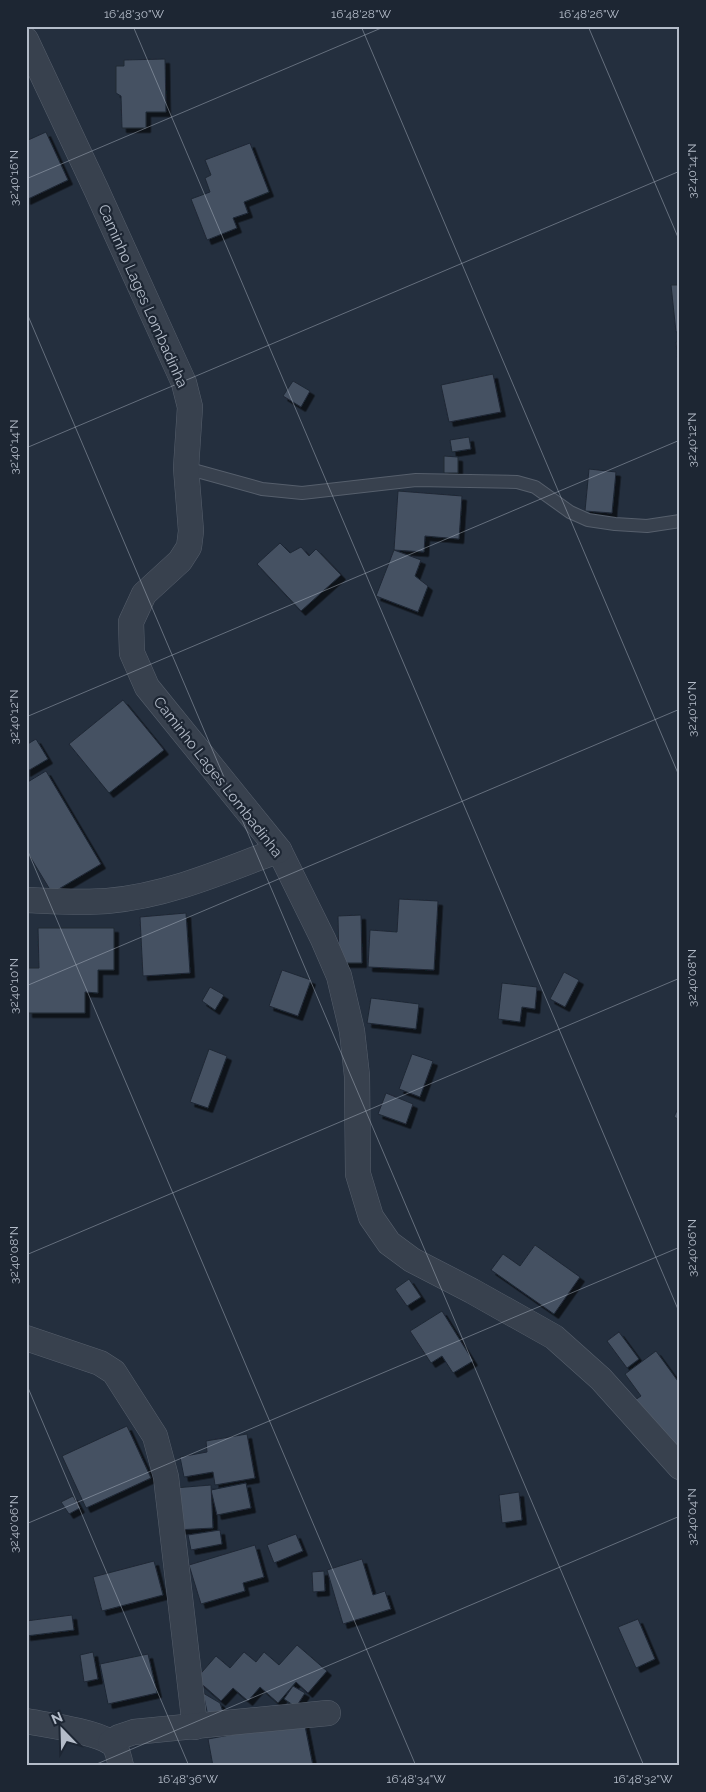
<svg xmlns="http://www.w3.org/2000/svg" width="706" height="1792" font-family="Raleway,sans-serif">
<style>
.building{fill:#455162;stroke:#1f2835;filter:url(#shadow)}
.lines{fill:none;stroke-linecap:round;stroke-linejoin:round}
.service-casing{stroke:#565f6c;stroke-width:14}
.minor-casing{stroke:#565f6c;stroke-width:26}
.service{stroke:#38414e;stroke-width:12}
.minor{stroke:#38414e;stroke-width:25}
.ticks{fill:none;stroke:#b4bcc9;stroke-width:1;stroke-opacity:0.45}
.labels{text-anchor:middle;stroke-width:4.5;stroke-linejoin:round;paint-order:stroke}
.street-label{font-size:15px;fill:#b4bcc9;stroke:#1d2633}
.neatline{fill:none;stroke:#b4bcc9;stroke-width:2}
.ticks-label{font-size:12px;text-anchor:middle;fill:#b4bcc9}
</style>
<defs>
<filter id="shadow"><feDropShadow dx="4.5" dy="4.5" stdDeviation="0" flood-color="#0009"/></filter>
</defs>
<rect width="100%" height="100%" fill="#242f3e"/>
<g class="building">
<path d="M165,59L166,112H146V128H122L121,96L116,93V66H124V60Z"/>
<path d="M46,132L68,180L26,200V141Z"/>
<path d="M250,143L269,192L244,202L248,213L233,218L237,228L207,240L191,199L210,192L205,178L211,175L205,160Z"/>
<path d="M671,285H680V332H676Z"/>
<path d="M676,342H680V384Z"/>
<path d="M493,374L501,412L449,422L441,385Z"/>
<path d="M293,381L310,391L301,407L283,396Z"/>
<path d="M469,437L471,449L452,452L450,440Z"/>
<path d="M444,456L458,457V473H444Z"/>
<path d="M589,469L616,472L612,513L585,511Z"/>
<path d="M398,491L462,496L459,539L425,536L424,552L394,550Z"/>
<path d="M280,543L290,553L301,547L309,556L316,549L341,575L301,611L257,564Z"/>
<path d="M394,550L421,560L415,576L428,586L418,612L376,596Z"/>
<path d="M123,700L164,750L109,793L69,744Z"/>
<path d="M36,739L48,759L26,772V745Z"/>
<path d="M46,771L101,864L52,893L26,850V783Z"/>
<path d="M399,899L438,901L434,970L368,967L370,930L397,932Z"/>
<path d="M186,913L190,973L143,976L140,917Z"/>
<path d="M361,915L362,963H339L338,916Z"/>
<path d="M38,928H114V970H98V993L85,992V1013H28V968H39Z"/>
<path d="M282,970L311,980L298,1016L269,1006Z"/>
<path d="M564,972L579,980L565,1007L550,999Z"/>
<path d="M502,983L537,987L535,1009L522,1007L520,1022L498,1019Z"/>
<path d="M210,987L224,995L215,1010L202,1001Z"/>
<path d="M371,998L419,1004L416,1029L367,1023Z"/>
<path d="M209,1049L227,1056L208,1108L190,1102Z"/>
<path d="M412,1054L433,1061L420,1097L399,1089Z"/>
<path d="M386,1093L413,1104L406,1124L378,1114Z"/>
<path d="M680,1104V1120L674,1117Z"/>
<path d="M535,1245L580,1277L554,1314L491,1270L503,1254L520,1266Z"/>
<path d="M409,1279L421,1297L407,1306L395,1289Z"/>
<path d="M442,1311L473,1361L453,1373L442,1356L431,1363L410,1331Z"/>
<path d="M619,1332L639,1359L627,1368L607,1341Z"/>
<path d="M656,1351L680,1384V1453L635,1400L641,1396L625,1374Z"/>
<path d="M127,1426L151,1478L86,1508L62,1456Z"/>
<path d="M247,1434L255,1478L215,1485L213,1472L184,1477L180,1457L207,1452L206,1441Z"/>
<path d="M246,1483L251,1508L217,1515L211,1490Z"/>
<path d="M211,1485L213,1528L176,1530L174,1488Z"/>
<path d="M519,1492L522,1520L502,1523L499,1495Z"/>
<path d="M73,1496L80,1508L69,1514L61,1502Z"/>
<path d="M220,1530L222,1544L191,1550L188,1535Z"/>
<path d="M296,1534L303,1551L274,1563L267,1545Z"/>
<path d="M255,1545L264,1577L243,1583L245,1591L201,1604L189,1565Z"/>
<path d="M362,1559L373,1595L385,1591L391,1609L343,1624L327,1570Z"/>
<path d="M154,1561L163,1595L102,1611L93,1577Z"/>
<path d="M324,1571L325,1591L313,1592L312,1572Z"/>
<path d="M72,1615L74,1630L26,1636V1621Z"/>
<path d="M638,1619L655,1659L636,1668L618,1627Z"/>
<path d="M297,1645L327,1671L308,1693L296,1682L278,1703L260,1687L248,1701L233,1688L221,1701L196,1679L216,1656L230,1668L244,1652L256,1662L264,1652L279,1665Z"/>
<path d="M93,1652L98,1679L84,1682L80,1655Z"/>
<path d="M148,1654L157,1693L108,1704L100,1664Z"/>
<path d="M293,1686L305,1693L296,1707L284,1699Z"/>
<path d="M203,1693L220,1703L223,1712L208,1716Z"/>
<path d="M304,1721L313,1766H213L208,1739Z"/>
</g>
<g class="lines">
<defs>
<path id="service" d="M186,468L262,489L302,493L416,480L517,482L535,487L570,512L588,520L615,524L647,526L680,521"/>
<g id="minor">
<path d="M26,40L96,189L184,383L190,407L186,468L191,531L189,547L180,561L144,594L131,622L132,653L147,687L279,850L323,939L339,976L352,1031L357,1076L358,1174L371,1217L389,1243L412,1260L472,1291L554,1337L601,1379L680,1467"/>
<path d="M26,900C53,901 80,903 107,901C167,896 224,871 279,850"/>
<path d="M26,1338L100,1363L114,1372L155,1436L166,1477L195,1727"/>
<path d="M26,1721C47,1725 93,1731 110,1742C117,1746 119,1758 121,1766"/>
<path d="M111,1742L119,1737L134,1732L328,1713"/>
</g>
</defs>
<use href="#service" class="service-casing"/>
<use href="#minor" class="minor-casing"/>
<use href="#service" class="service"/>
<use href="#minor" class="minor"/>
</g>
<path class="ticks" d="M133,26L680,1314M361,26L680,778M588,26L680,242M26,179L386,26M26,311L644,1766M26,448L680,171M26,717L680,440M26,847L416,1766M26,986L680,709M26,1255L680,978M26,1383L189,1766M26,1524L680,1247M92,1766L680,1516"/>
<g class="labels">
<g class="street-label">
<text transform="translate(143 296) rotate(66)" y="5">Caminho Lages Lombadinha</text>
<text transform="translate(218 777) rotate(52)" y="5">Caminho Lages Lombadinha</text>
</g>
</g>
<rect width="706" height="1792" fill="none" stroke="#1d2633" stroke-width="55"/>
<g transform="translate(62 1730) rotate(337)" stroke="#1d2633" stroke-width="4" paint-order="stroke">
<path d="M0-4L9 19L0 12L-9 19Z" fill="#b4bcc9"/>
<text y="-8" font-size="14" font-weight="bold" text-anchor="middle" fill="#b4bcc9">N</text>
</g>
<rect x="28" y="28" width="650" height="1736" class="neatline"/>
<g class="ticks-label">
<text x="134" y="18">16°48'30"W</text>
<text x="361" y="18">16°48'28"W</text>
<text x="589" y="18">16°48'26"W</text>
<text transform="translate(692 171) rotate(-90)" y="4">32°40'14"N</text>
<text transform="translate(14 178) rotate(-90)" y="4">32°40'16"N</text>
<text transform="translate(692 440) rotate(-90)" y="4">32°40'12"N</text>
<text transform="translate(14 447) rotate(-90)" y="4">32°40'14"N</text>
<text transform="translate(692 709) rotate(-90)" y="4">32°40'10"N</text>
<text transform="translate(14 717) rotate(-90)" y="4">32°40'12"N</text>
<text transform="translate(692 978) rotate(-90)" y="4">32°40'08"N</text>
<text transform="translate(14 986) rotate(-90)" y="4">32°40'10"N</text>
<text transform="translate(692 1248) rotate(-90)" y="4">32°40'06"N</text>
<text transform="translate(14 1255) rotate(-90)" y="4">32°40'08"N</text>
<text transform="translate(692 1517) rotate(-90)" y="4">32°40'04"N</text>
<text transform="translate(14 1524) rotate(-90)" y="4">32°40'06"N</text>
<text x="188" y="1783">16°48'36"W</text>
<text x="416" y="1783">16°48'34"W</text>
<text x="643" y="1783">16°48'32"W</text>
</g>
</svg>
